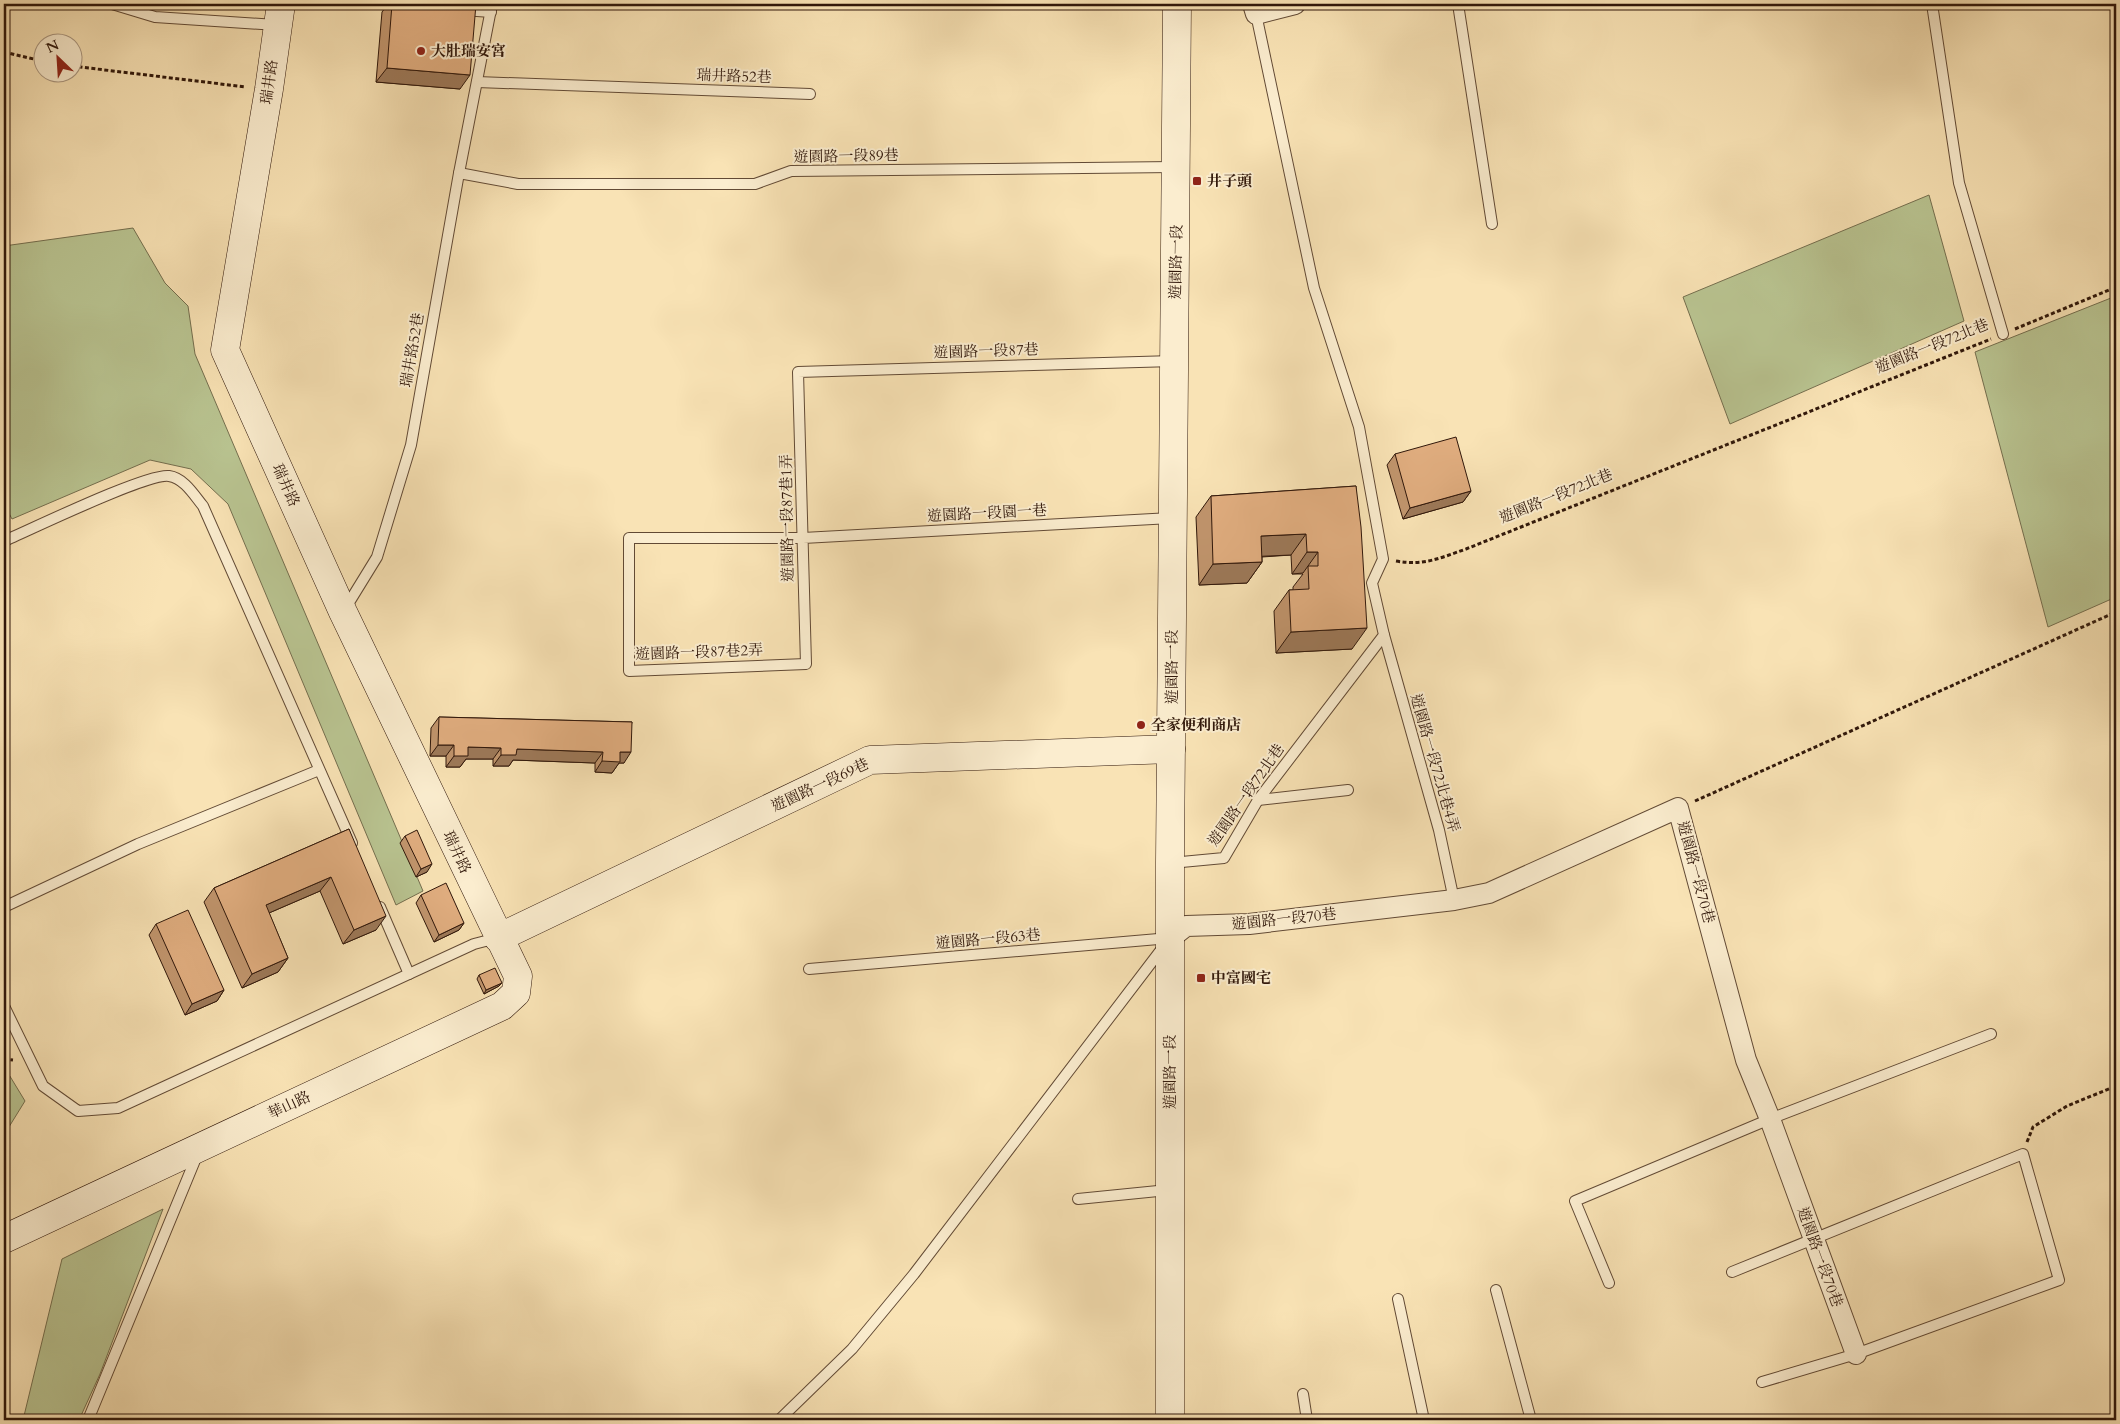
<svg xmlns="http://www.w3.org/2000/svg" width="2120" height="1424" font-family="Cardo,'Noto Serif TC',serif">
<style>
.green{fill:#b9c491;stroke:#746e4e}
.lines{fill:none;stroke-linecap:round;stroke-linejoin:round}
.lane-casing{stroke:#624a35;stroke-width:12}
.street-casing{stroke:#624a35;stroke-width:22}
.secondary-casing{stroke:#30170a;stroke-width:29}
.path{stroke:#30170a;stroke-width:3;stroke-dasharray:4 2.5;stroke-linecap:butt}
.lane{stroke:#fbedcf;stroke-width:10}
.street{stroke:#fbedcf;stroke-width:20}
.secondary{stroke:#fbedcf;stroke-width:28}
.wall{fill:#c1956d;stroke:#30170a}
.shaded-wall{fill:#9d7959;stroke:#30170a}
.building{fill:#e0ad7f;stroke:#30170a}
.poi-dot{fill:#8f2418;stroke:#fbedcf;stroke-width:2}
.labels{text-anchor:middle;stroke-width:4;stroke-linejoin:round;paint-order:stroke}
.poi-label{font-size:15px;font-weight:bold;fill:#30170a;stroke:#fbedcf;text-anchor:start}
.street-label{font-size:15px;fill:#30170a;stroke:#fbedcf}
</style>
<rect width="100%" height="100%" fill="#f9e3b5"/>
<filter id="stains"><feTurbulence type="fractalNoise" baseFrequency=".004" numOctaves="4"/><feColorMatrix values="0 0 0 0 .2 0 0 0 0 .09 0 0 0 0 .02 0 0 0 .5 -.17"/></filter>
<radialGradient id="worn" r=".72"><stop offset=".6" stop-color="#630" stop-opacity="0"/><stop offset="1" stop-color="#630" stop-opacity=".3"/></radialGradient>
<g class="green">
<path d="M1929,195L1964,321L1730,424L1683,297Z"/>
<path d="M133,228L165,283L188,306L195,354L423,891L396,905L228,504L191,469L150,460L12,519L4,504V246Z"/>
<path d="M2116,296V597L2048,627L1975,352Z"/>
<path d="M4,1072L8,1073L25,1101L4,1135Z"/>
<path d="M163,1209L100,1374L79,1420H23L62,1259Z"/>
</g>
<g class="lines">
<defs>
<g id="lane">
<path d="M112,4L155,17L276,25"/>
<path d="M380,4L401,5"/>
<path d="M1458,4L1492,224"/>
<path d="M1932,4L1959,183L2003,334"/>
<path d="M463,10L491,12"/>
<path d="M477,82L810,94"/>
<path d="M459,173L518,184H755L791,171L1174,167"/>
<path d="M1171,518L803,538H629V671L806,664L798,372L1174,361"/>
<path d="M4,541C32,529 147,473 169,476C184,478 194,495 203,506L352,843"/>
<path d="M345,609L377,557L411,445L459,173L492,4"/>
<path d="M1384,635L1439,830L1454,900"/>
<path d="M1258,800L1348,790"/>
<path d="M1171,863L1224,858L1258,800L1384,635L1372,583L1383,559L1359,427L1314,288L1256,14"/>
<path d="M4,907L138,844L319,770"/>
<path d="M380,907L409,974"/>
<path d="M809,969L1170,938"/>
<path d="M4,1006L43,1086L78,1111L118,1108L474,944L497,938"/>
<path d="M1078,1199L1168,1190"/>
<path d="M1732,1272L2023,1154L2059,1280L1856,1354L1762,1382"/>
<path d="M1609,1283L1575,1201L1770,1119L1991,1034"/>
<path d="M1496,1290L1531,1420"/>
<path d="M1398,1299L1424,1420"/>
<path d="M1303,1394L1307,1420"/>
<path d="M88,1420L198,1153"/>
<path d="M779,1420L852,1349L914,1274L1164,946"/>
</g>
<g id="street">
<path d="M1253,4L1256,14L1295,4"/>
<path d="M1171,938L1186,926L1249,924L1454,900L1489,893L1678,808L1746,1060L1770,1119L1856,1354"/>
</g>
<g id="secondary">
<path d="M498,938L870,760L1171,749"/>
<path d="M4,1239L502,1006L516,993L518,976L343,612L225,350L269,89L281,4"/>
<path d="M1170,1420V863L1177,4"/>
</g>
</defs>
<use href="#lane" class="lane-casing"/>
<use href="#street" class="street-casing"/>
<use href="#secondary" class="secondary-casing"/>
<g class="path">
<path d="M4,52L42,61"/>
<path d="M72,66L246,87"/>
<path d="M2015,329L2116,287"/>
<path d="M1396,561C1424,566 1440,558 1466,549L1991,339"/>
<path d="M1695,801L2116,612"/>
<path d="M4,1059L13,1060"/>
<path d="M2027,1142L2033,1127L2067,1106L2116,1086"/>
</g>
<use href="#lane" class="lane"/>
<use href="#street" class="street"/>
<use href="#secondary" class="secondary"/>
</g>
<g class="wall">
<path d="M388,4H467L460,89L376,82L382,12Z"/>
<path d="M1395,454L1471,491L1463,502L1403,519L1387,465Z"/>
<path d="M1356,486L1352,649L1276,653L1274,611L1289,590H1293V587L1303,574H1292L1291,555L1262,557V562L1247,583L1199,585L1196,517L1211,496Z"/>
<path d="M439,717L632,722L624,763H619L612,773L595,772V763L513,760L509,766H493V759H466L460,767H446V756H430L431,728Z"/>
<path d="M349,829L376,930L343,944L320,891L269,913L288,958L278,972L242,988L204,902L214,888Z"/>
<path d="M405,836L427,872L416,877L400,843Z"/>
<path d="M421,895L464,923L459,930L434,942L416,903Z"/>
<path d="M156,924L224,990L217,1001L185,1015L149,935Z"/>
<path d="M479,975L499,986L484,994L477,979Z"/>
</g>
<g class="shaded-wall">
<path d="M387,68L470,75L460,89L376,82Z"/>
<path d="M1471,491L1463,502L1403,519L1410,508Z"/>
<path d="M1306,534L1291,555L1246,557L1261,536Z"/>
<path d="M1307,552H1318L1303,573L1292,574Z"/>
<path d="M1262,562L1247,583L1199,585L1213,564Z"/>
<path d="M1367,628L1352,649L1276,653L1291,632Z"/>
<path d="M438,745H454L446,756H430Z"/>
<path d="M468,747L501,748L493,759H466L460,767H446L454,756Z"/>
<path d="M517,749L603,752L595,763L513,760L509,766H493L501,755Z"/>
<path d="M620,752H631L624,763H619L612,773L595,772L602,761Z"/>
<path d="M432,864L427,872L416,877L421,869Z"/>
<path d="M331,877L320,891L255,919L266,905Z"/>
<path d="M386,916L376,930L343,944L354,930Z"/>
<path d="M464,923L459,930L434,942L439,935Z"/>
<path d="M288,958L278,972L242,988L252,974Z"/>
<path d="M502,983L499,986L484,994L486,990Z"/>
<path d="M224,990L217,1001L185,1015L192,1004Z"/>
</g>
<g class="building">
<path d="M392,4H476L470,75L387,68Z"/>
<path d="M1456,437L1471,491L1410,508L1395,454Z"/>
<path d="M1356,486L1361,527L1367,628L1291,632L1289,590L1309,589L1308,566H1318V552H1307L1306,534L1261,536L1262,562L1213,564L1211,496Z"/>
<path d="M439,717L632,722L631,752H620V762L602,761L603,752L517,749L516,755H501V748L468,747V756H454V745H438Z"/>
<path d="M349,829L386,916L354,930L331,877L266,905L288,958L252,974L214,888Z"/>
<path d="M417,830L432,864L421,869L405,836Z"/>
<path d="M446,883L464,923L439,935L421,895Z"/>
<path d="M188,910L224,990L192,1004L156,924Z"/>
<path d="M495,968L502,983L486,990L479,975Z"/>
</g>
<g class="poi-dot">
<circle cx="421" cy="51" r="5"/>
<rect x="1192" y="176" width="10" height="10" rx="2.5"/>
<circle cx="1141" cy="725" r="5"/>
<rect x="1196" y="973" width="10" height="10" rx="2.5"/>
</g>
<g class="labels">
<g class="poi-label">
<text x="431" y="56">大肚瑞安宮</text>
<text x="1207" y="186">井子頭</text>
<text x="1151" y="730">全家便利商店</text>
<text x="1211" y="983">中富國宅</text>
</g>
<g class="street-label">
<text transform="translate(734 76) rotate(2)" y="5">瑞井路52巷</text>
<text transform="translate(269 82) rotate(-82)" y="5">瑞井路</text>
<text transform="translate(846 156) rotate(-1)" y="5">遊園路一段89巷</text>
<text transform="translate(1176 262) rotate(-89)" y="5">遊園路一段</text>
<text transform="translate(1932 346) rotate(-22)" y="5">遊園路一段72北巷</text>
<text transform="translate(412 350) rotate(-80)" y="5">瑞井路52巷</text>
<text transform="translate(986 351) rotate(-2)" y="5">遊園路一段87巷</text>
<text transform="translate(286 485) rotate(66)" y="5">瑞井路</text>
<text transform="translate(1556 496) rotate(-22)" y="5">遊園路一段72北巷</text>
<text transform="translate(987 513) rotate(-3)" y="5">遊園路一段園一巷</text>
<text transform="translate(787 518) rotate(-91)" y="5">遊園路一段87巷1弄</text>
<text transform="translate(699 652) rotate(-2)" y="5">遊園路一段87巷2弄</text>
<text transform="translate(1172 667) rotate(-90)" y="5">遊園路一段</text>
<text transform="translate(1435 763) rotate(74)" y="5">遊園路一段72北巷4弄</text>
<text transform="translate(820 785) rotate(-25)" y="5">遊園路一段69巷</text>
<text transform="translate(1246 795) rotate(-55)" y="5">遊園路一段72北巷</text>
<text transform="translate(457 852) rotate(65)" y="5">瑞井路</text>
<text transform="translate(1696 872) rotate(75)" y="5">遊園路一段70巷</text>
<text transform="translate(1284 919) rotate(-6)" y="5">遊園路一段70巷</text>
<text transform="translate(988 939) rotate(-5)" y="5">遊園路一段63巷</text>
<text transform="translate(1170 1072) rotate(-90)" y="5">遊園路一段</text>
<text transform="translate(289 1105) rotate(-25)" y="5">華山路</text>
<text transform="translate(1820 1257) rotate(70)" y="5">遊園路一段70巷</text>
</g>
</g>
<rect width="2120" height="1424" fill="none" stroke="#f9e3b5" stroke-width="20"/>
<rect x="5" y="5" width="2110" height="1414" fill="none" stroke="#30170a" stroke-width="2.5"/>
<rect x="10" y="10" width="2100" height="1404" fill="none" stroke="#30170a"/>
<g transform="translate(58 58) rotate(335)"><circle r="24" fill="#fbedcf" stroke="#aa9780"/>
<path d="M0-4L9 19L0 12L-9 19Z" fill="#8f2418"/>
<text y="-8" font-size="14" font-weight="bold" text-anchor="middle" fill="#30170a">N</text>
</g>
<rect width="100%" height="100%" filter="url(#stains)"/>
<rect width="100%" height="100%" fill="url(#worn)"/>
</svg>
